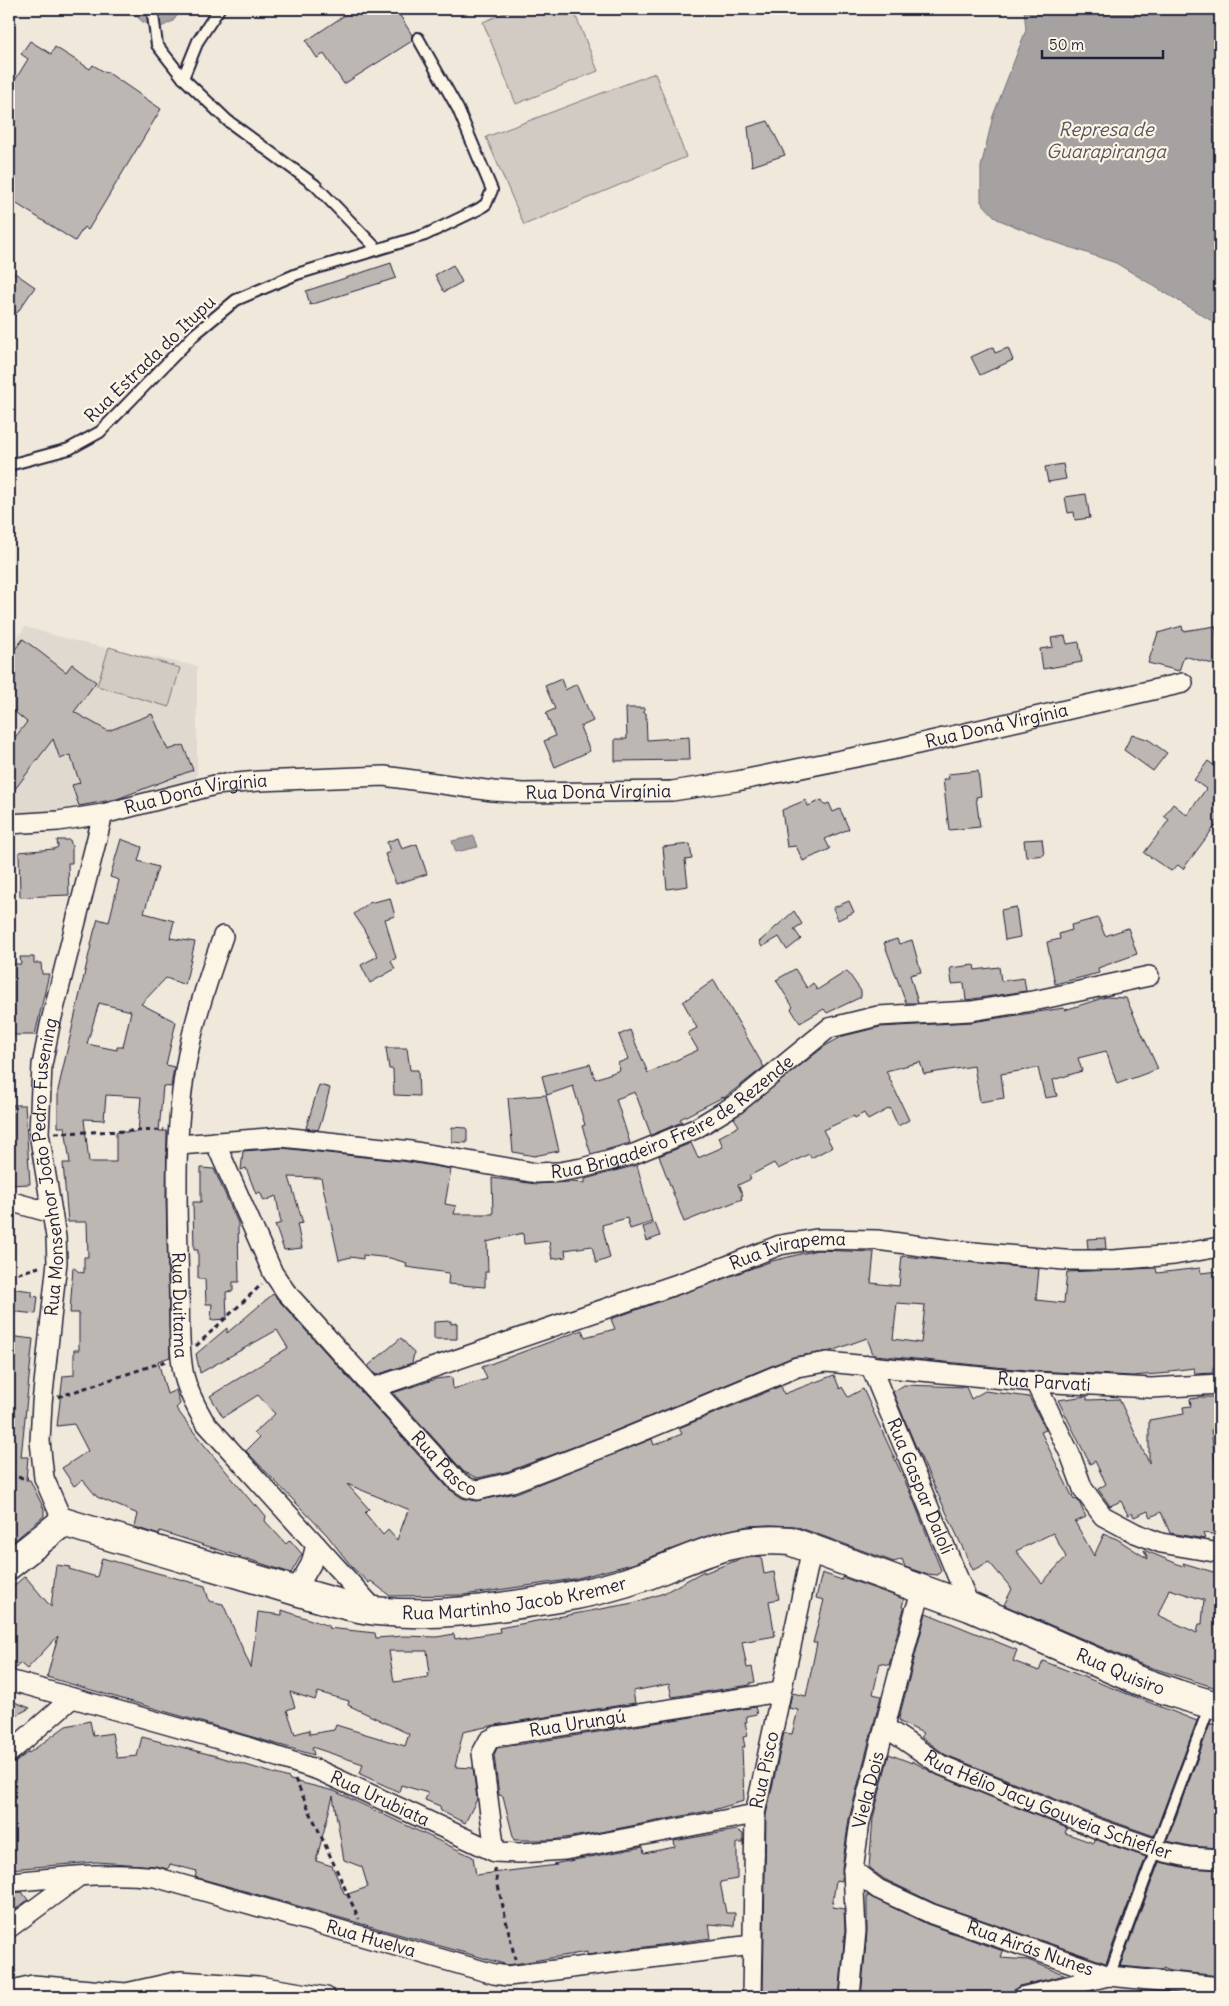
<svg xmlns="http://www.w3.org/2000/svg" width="1229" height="2006" font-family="Delius,sans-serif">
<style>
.built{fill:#e0d9cf}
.green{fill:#d1cbc3;stroke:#7a767f}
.water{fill:#a6a2a2;stroke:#716f79}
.building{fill:#bcb7b3;stroke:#22223b;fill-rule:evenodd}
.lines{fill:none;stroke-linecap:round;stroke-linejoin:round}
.lane-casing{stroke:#22223b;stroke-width:14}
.street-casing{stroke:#22223b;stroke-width:22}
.secondary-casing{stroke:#22223b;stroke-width:31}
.path{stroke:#22223b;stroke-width:3;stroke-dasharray:5 4;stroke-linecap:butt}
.lane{stroke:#fcf5e5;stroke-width:10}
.street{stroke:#fcf5e5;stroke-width:19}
.secondary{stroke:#fcf5e5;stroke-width:28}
.labels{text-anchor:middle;stroke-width:4.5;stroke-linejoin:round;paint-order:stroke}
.street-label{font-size:18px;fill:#22223b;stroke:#fcf5e5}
.water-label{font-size:19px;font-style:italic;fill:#575564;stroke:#fcf5e5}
</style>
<rect width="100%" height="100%" fill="#efe8db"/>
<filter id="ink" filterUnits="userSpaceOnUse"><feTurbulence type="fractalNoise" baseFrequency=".02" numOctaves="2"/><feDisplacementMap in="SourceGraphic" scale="10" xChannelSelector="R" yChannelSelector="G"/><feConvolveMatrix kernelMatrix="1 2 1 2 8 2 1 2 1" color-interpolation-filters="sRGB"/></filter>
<g filter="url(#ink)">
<path class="built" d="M25,627L83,643L197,666V788L66,818L9,821V749L20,733L9,725V649Z"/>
<g class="green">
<path d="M514,9H573L598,71L516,104L483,22Z"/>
<path d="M655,73L686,157L524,225L486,137Z"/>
<path d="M109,647L180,668L169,707L97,686Z"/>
</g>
<g class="water">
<path d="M128,9H182L173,21L159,28L143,22Z"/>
<path d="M1024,9H1220V326L1116,263L1046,239L997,219L981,202V167L993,116L1026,30Z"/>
<path d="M474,836L478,847L456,852L452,841Z"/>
</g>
<g class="building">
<path d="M354,9H384L387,14L396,9L412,35V41L344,84L324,54L317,58L306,41Z"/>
<path d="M30,41L51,54L55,47L90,69L93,65L106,73L107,72L161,109L88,230L84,227L75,241L9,199V90L28,59L21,54Z"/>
<path d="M768,121L785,155L752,166L748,127Z"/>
<path d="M391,263L396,278L310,305L306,291Z"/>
<path d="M453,265L462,282L444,292L435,275Z"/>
<path d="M9,269L35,287L17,313L9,307Z"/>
<path d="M993,347L995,353L1008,348L1013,360L980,375L971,357Z"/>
<path d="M1063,464L1066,479L1048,482L1045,467Z"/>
<path d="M1086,494L1090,518L1075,520L1074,512L1068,513L1065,497Z"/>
<path d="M1182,626L1183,631L1216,626L1220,666L1184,656L1179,671L1148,663L1158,633Z"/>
<path d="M1065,636L1067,644L1079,642L1082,662L1043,669L1040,649L1053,647L1051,638Z"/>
<path d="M23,639L66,672L72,664L96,682L74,712L108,731L152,714L168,750L183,745L193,770L117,799L79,806L72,785L80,783L70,755L60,759L53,739L9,797V745L27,722L9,707V657Z"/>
<path d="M561,679L565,690L577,684L593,721L580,727L590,751L555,767L544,741L555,736L546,713L555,709L545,686Z"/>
<path d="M626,708H644V713H646L647,740L689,737L690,760L615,761V739H627Z"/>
<path d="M1132,734L1149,740L1167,753L1153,771L1124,750Z"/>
<path d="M1208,761L1220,770V830L1215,826L1183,869L1178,865L1171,871L1144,853L1169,820L1164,816L1173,804L1187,815L1206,789L1194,780Z"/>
<path d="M978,771L981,796L976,797L980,827L949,830L943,779H949L948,774Z"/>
<path d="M806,800L808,806L822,800L824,805L829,803L833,812L840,809L849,829L825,839L830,849L803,861L796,846L787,847L782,810Z"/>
<path d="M398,838L402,849L417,844L427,874L396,884L385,854L390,852L387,842Z"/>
<path d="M121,839L142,847L138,861L158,867L144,913L174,921L170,938L195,942L185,985L166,978L141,1004L176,1022L166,1065L174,1067L171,1087L163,1086L159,1131H167L166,1196L170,1357L158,1361L167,1394L176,1390L180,1404L176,1408L196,1435L255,1506L256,1504L266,1516L265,1521L286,1544L290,1540L302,1554L291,1573L160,1531L159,1535L135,1527L138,1514L97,1497L83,1480L74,1486L62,1468L88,1451L74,1424L57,1426L63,1376L74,1375V1350H79V1313H70L73,1267L79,1272L84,1273V1257H88L87,1222H68L63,1163H70L65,1127H58V1090L94,932L98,919L109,922L115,897L119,880L110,877ZM99,1003L131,1011L123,1047H117V1050L87,1044ZM106,1095L141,1097L138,1132H116V1162H89L84,1119L104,1120Z"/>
<path d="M1042,839L1044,855L1026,857L1024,840Z"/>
<path d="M57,840H70L72,847V863H68L69,895L20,897L19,852L54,849L58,847Z"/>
<path d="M690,844L692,859L685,860L688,886L667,889L663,847Z"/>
<path d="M390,898L395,916L385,919L396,958L391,961L395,969L370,983L361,965L378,956L362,926L354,914L369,903Z"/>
<path d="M849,901L854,912L838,920L833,908Z"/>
<path d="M1016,907L1020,937L1005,940L1001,910Z"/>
<path d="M794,911L802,924L794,929L801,939L787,950L779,937L762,947L759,942Z"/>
<path d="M1098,918L1105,936L1128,928L1137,954L1098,968L1099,973L1055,984L1047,942L1060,939L1059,934L1072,930L1071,925Z"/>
<path d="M897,939L899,944L912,940L921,972L910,975L918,1003H906L884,943Z"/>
<path d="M20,957H34V963H41L42,974H49L35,1035H9V964H21Z"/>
<path d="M974,965L975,970L999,967L1001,981L1024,978L1026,991L966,1000L964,983L952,984L950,968Z"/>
<path d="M795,969L807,988L813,983L817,990L847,971L861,991V997L827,1013L824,1009L800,1023L791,1009L793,1007L776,980Z"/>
<path d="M714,980L764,1067L724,1098L723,1097L680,1119L682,1122L651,1135L635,1092L616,1099L630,1143L591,1154L582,1126L585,1125L573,1086L547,1095L542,1076L590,1064L595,1079L620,1070L618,1063L628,1059L619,1035L630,1030L648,1073L698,1050L688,1033L697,1028L683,1002Z"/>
<path d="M1106,997L1126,998L1158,1069L1117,1084L1106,1051L1078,1058L1082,1071L1053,1080L1057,1096L1045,1098L1038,1068L1001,1074L1004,1098L980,1102L974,1066L924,1074L920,1062L886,1071L909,1120L898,1126L890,1108L868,1120L864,1113L855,1118L854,1116L823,1130L832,1147L811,1158L809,1154L778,1169L774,1163L749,1176L751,1179L738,1185L743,1195L741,1196L742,1199L684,1222L659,1156L691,1143L698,1158L723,1147L719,1137L739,1126L734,1118L825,1046L843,1036L880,1027L972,1022L1064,1008L1065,1010Z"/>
<path d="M386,1048H407L410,1070H418L419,1096L394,1095L393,1069H389Z"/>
<path d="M319,1085L330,1088L322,1119L318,1130L306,1128Z"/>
<path d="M546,1095L559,1151L534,1156L513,1152L508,1098Z"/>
<path d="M12,1105H25L30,1184L9,1185V1109H12Z"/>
<path d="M452,1127L467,1128V1143L452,1142Z"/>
<path d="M282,1148L409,1162L451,1169L445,1204L456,1206L454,1214H493L492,1178L536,1184L569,1182L585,1183V1179L637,1165L652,1222L630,1229L627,1218L602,1225L610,1258L596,1263L592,1246L565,1250L566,1257L552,1259L549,1241L524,1244L523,1233L487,1242L488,1272H485V1287L448,1284L449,1273L406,1267L407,1263L390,1258L363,1255V1259L351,1257L339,1260L321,1178L289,1177L303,1223L297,1224L302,1248L284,1250L275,1225L281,1223L276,1196L264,1201L260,1192L256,1194L246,1168L241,1170L243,1151Z"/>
<path d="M201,1168L214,1169L238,1223L239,1282H233V1291L226,1292L227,1319L211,1320L212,1304H206L205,1279H198V1250H194L193,1202H201Z"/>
<path d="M655,1223L660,1236L647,1241L643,1227Z"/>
<path d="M1105,1238L1106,1249H1088L1087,1239Z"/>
<path d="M817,1250L874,1252L871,1283L899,1286L902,1256L1039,1269L1036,1300L1064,1303L1067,1272L1156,1268L1157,1273L1200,1268L1201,1273L1220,1271V1367H1213V1373L1195,1374L1194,1368L1170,1371V1373L1132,1376L1036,1371L875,1355L873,1354L867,1338L831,1351L793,1357L605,1435L509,1471L478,1478L464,1472L393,1393L436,1379L452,1377L453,1389L487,1379L482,1367L582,1330L585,1337L615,1329L611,1319L614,1318L772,1261ZM897,1303L925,1305L921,1343L893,1339Z"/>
<path d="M9,1288L32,1291V1296L38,1297L36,1314L9,1311Z"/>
<path d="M273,1294L449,1489L462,1498L476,1501L516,1493L652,1439L654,1445L682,1434L679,1428L781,1386L784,1394L834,1375L840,1389L842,1387L848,1397L863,1389L913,1499L941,1570L938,1575L926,1574L905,1567L902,1559L894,1562L795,1526L769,1525L748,1526L713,1534L632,1564L574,1579L464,1595L390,1596L371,1581L369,1583L352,1567L327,1535L246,1451L259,1438L254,1433L275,1414L258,1395L223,1417L210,1396L288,1348L277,1330L200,1373L196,1354L227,1328V1333ZM347,1484L410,1510L407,1513L397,1540L388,1530L383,1535L365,1513L369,1509Z"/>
<path d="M451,1321V1324L457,1323V1339H434V1322Z"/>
<path d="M9,1336L33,1339L21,1457H28L26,1480H30L44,1509V1516L9,1545Z"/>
<path d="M401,1338L414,1353L412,1363L376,1375L368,1366Z"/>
<path d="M904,1385L966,1387L971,1399L985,1391L1029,1397L1046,1430L1041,1432L1050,1451L1074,1500L1076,1499L1079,1502L1086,1517L1075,1522L1094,1556L1104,1534L1117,1539L1148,1559L1144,1550L1185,1567L1183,1563L1220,1574V1689L1143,1665L1004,1605L1012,1589L989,1562L973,1570L916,1447L893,1392ZM1053,1533L1066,1557L1042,1583L1016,1551ZM1169,1589L1204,1600L1202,1624H1199L1197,1633L1158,1615Z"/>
<path d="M1087,1396V1400L1119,1399L1149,1463V1420L1184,1414L1183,1407L1191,1406L1190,1399L1198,1398V1397H1220V1429L1211,1430L1216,1468H1220V1535L1203,1533L1205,1539L1170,1533L1161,1512L1151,1517L1148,1511L1134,1517L1132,1513L1128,1515L1121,1501L1110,1506L1098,1489L1106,1484L1095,1461L1090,1464L1058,1400Z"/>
<path d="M761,1556L764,1574L774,1572L779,1599L769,1601L775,1636L742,1642L747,1668L752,1667L755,1682L750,1683V1685L672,1697L669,1684L633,1691L635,1703L495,1725L463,1732L455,1767L473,1768L477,1799L465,1823L441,1811L440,1806L425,1800L428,1793L401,1785L399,1792L360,1774L363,1764L312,1747L314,1755L47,1677L58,1636L27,1669L20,1663L14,1670L9,1669V1590L25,1576L51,1607L56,1565L70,1567L69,1569L97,1577L102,1558L205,1586L209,1601L223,1604L251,1668L258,1612L282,1615V1610L329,1626L328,1628L375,1633L376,1638L404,1636L437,1637L454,1634L455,1639L500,1632L499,1628L633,1603L664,1593L704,1571V1573L740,1559ZM389,1651H427L430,1673H427L428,1677L394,1682ZM290,1692L315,1700L318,1692L349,1701L348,1705L409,1734L405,1746L336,1725L334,1730L310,1734L309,1730L295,1734L287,1710L295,1707Z"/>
<path d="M822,1573L842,1580V1577L904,1599L902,1607L904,1608L889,1665L880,1663L873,1694L881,1696L849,1819L842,1868V1881L836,1880L832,1907L844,1909L845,1931L839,1997H788L763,1993L766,1815L784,1733L792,1734L798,1710L789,1708L792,1693L806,1696L817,1643H813L824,1600L816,1598Z"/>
<path d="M926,1613L1017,1650L1013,1661L1039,1671L1043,1661L1197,1721L1154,1836L1100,1817L946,1755L921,1737L923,1733L900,1722L899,1718Z"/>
<path d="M9,1700L30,1708L9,1719Z"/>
<path d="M755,1707L757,1714L746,1716L747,1722H745L748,1736L743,1737L745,1747H742L744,1801L713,1810L590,1834L552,1840H514L503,1796L499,1795L494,1755L497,1748Z"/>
<path d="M90,1721L93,1736L112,1733L117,1758L137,1756L142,1737L216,1756L289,1778L290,1780L334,1791L473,1857L476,1875L557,1865L553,1864L643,1847L644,1853L675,1847L674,1841L737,1830L743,1834V1843H737V1879L720,1882L726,1913H735L734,1926L709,1924L711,1938L587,1955V1952L508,1965L195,1877L197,1871L170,1864L168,1869L156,1866L96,1862L9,1869V1764L16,1762L28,1752L29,1753L66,1726ZM333,1796L344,1860L362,1867L368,1887L345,1895L332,1866L316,1861Z"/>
<path d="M1210,1724H1220V1848L1190,1846L1167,1841Z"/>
<path d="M889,1754L912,1763V1761L937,1775L1067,1828L1065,1833L1093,1843L1094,1839L1146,1857L1106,1963L936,1904L884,1879L869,1868L873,1818Z"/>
<path d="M1159,1862L1187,1868L1220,1870V1976L1170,1971L1163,1968V1970L1120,1966Z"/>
<path d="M22,1892L28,1900L9,1914V1893Z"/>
<path d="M867,1895L927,1924L1003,1951L1001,1958L1028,1960L1066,1975L1019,1986L1011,1993L998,1997H861L867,1932Z"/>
</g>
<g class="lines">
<defs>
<g id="lane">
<path d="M157,9L153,15L157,45L183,78L228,121L315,185L377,249"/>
<path d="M183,78L198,41L219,9"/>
<path d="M9,465L69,449L100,432L195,334L236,300L297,274L425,235L479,209L486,204L492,190L458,109L418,38"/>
<path d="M1109,1976L1210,1705"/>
</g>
<g id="street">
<path id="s1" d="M9,824L58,821L103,814L215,785L259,781L384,776L493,791L523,793L672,791L737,781L896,749L1183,683"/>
<path id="s2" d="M223,936C211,970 199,1005 191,1040C172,1121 177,1207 179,1289C180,1318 178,1349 184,1376C188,1392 196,1407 204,1421L375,1610"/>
<path id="s3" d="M215,1142L273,1273L286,1292L457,1481L468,1488L478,1490L512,1482L609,1445L797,1367L827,1362L1035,1382L1151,1388L1220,1384"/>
<path id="s4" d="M179,1145L282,1137L411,1151L536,1173L559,1172L582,1168L634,1154L695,1129L736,1104L829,1028L878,1016L971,1011L1038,1000L1149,976"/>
<path d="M9,1201L52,1213"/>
<path id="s5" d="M870,1365L970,1607"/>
<path d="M1035,1382L1070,1454L1083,1489L1103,1516L1135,1533L1161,1543L1220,1553"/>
<path id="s6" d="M373,1388L704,1275L780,1245L816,1239L877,1240L951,1250L1064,1260H1113L1174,1255L1220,1247"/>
<path id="s7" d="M63,1522L44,1478L40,1441L42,1403L57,1262L56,1237L39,1133L42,1065L50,1025L103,814"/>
<path d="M296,1590L311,1564L316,1545"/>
<path id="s8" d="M9,1680L247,1747L318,1770L495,1852L519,1853L565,1850L755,1814"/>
<path id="s9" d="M885,1727L941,1765L1096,1828L1165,1852L1188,1857L1220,1859"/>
<path d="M9,1753L72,1698"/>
<path id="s10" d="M495,1852L482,1753L489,1740L497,1736L780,1692"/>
<path id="s11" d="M853,1870L878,1889L932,1914L1109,1976L1220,1987"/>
<path id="s12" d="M9,1882C57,1878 107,1871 155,1877L494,1974L508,1976L752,1945"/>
<path d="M9,1928L78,1877"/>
<path d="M9,1991L33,1985L126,1993L180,1981L258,1986L326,1997"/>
<path id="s13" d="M752,1997L755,1814L812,1548"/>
<path id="s14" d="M850,1997L856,1931L853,1870L860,1822L915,1611L923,1589"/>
<path d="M1022,1997L1108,1976"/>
</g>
<g id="secondary">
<path id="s15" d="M9,1565L63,1522C128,1542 194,1561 259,1580C295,1590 339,1606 376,1611C436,1618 495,1608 553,1599C585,1594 618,1586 648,1575C700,1555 733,1536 790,1541L970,1607L1137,1680L1177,1694L1210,1704L1220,1705"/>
</g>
</defs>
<use href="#lane" class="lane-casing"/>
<use href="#street" class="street-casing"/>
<use href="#secondary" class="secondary-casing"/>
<g class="path">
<path d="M55,1133L164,1130"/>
<path d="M9,1276L39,1267"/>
<path d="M196,1346L262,1284"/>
<path d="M58,1397L166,1361"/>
<path d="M9,1477L28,1478"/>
<path d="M295,1779L359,1919"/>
<path d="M494,1868L515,1959"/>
</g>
<use href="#lane" class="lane"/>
<use href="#street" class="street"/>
<use href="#secondary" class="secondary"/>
</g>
</g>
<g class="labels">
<g class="street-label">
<text transform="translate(150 359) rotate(-44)" y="6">Rua Estrada do Itupu</text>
<text dy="6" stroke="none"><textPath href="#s1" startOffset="1000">Rua Doná Virgínia</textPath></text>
<text dy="6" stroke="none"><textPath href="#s1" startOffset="595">Rua Doná Virgínia</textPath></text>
<text dy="6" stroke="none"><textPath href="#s1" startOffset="190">Rua Doná Virgínia</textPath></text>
<text dy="6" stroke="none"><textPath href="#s4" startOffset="510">Rua Brigadeiro Freire de Rezende</textPath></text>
<text dy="6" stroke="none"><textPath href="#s7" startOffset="361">Rua Monsenhor João Pedro Fusening</textPath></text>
<text dy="6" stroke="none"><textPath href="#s6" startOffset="438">Rua Ivirapema</textPath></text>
<text dy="6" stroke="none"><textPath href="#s2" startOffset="375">Rua Duitama</textPath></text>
<text dy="6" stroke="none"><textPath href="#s3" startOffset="1035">Rua Parvati</textPath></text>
<text dy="6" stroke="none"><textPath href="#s3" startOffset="400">Rua Pasco</textPath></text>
<text dy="6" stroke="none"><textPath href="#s5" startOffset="131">Rua Gaspar Daloli</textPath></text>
<text dy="6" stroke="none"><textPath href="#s15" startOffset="534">Rua Martinho Jacob Kremer</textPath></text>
<text dy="6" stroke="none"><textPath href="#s15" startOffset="1174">Rua Quisiro</textPath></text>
<text dy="6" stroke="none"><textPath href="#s10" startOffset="205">Rua Urungú</textPath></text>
<text dy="6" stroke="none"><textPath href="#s13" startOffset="228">Rua Pisco</textPath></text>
<text dy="6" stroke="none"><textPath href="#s14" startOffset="209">Viela Dois</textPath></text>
<text dy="6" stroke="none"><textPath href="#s8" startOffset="390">Rua Urubiata</textPath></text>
<text dy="6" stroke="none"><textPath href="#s9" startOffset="182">Rua Hélio Jacy Gouveia Schiefler</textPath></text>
<text dy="6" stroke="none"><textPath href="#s12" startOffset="371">Rua Huelva</textPath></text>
<text dy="6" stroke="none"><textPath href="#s11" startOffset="195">Rua Airás Nunes</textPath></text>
</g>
<g class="water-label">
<text x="1106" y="136">Represa de<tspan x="1106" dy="22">Guarapiranga</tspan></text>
</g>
</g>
<rect width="1229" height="2006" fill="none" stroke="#fcf5e5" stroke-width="30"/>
<rect x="15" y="15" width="1199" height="1976" fill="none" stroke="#22223b" stroke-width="2" filter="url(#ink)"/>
<path d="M1042 50v8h121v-8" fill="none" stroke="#22223b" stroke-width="2.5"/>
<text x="1049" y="50" font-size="15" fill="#22223b" stroke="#fcf5e5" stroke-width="4" paint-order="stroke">50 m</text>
</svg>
